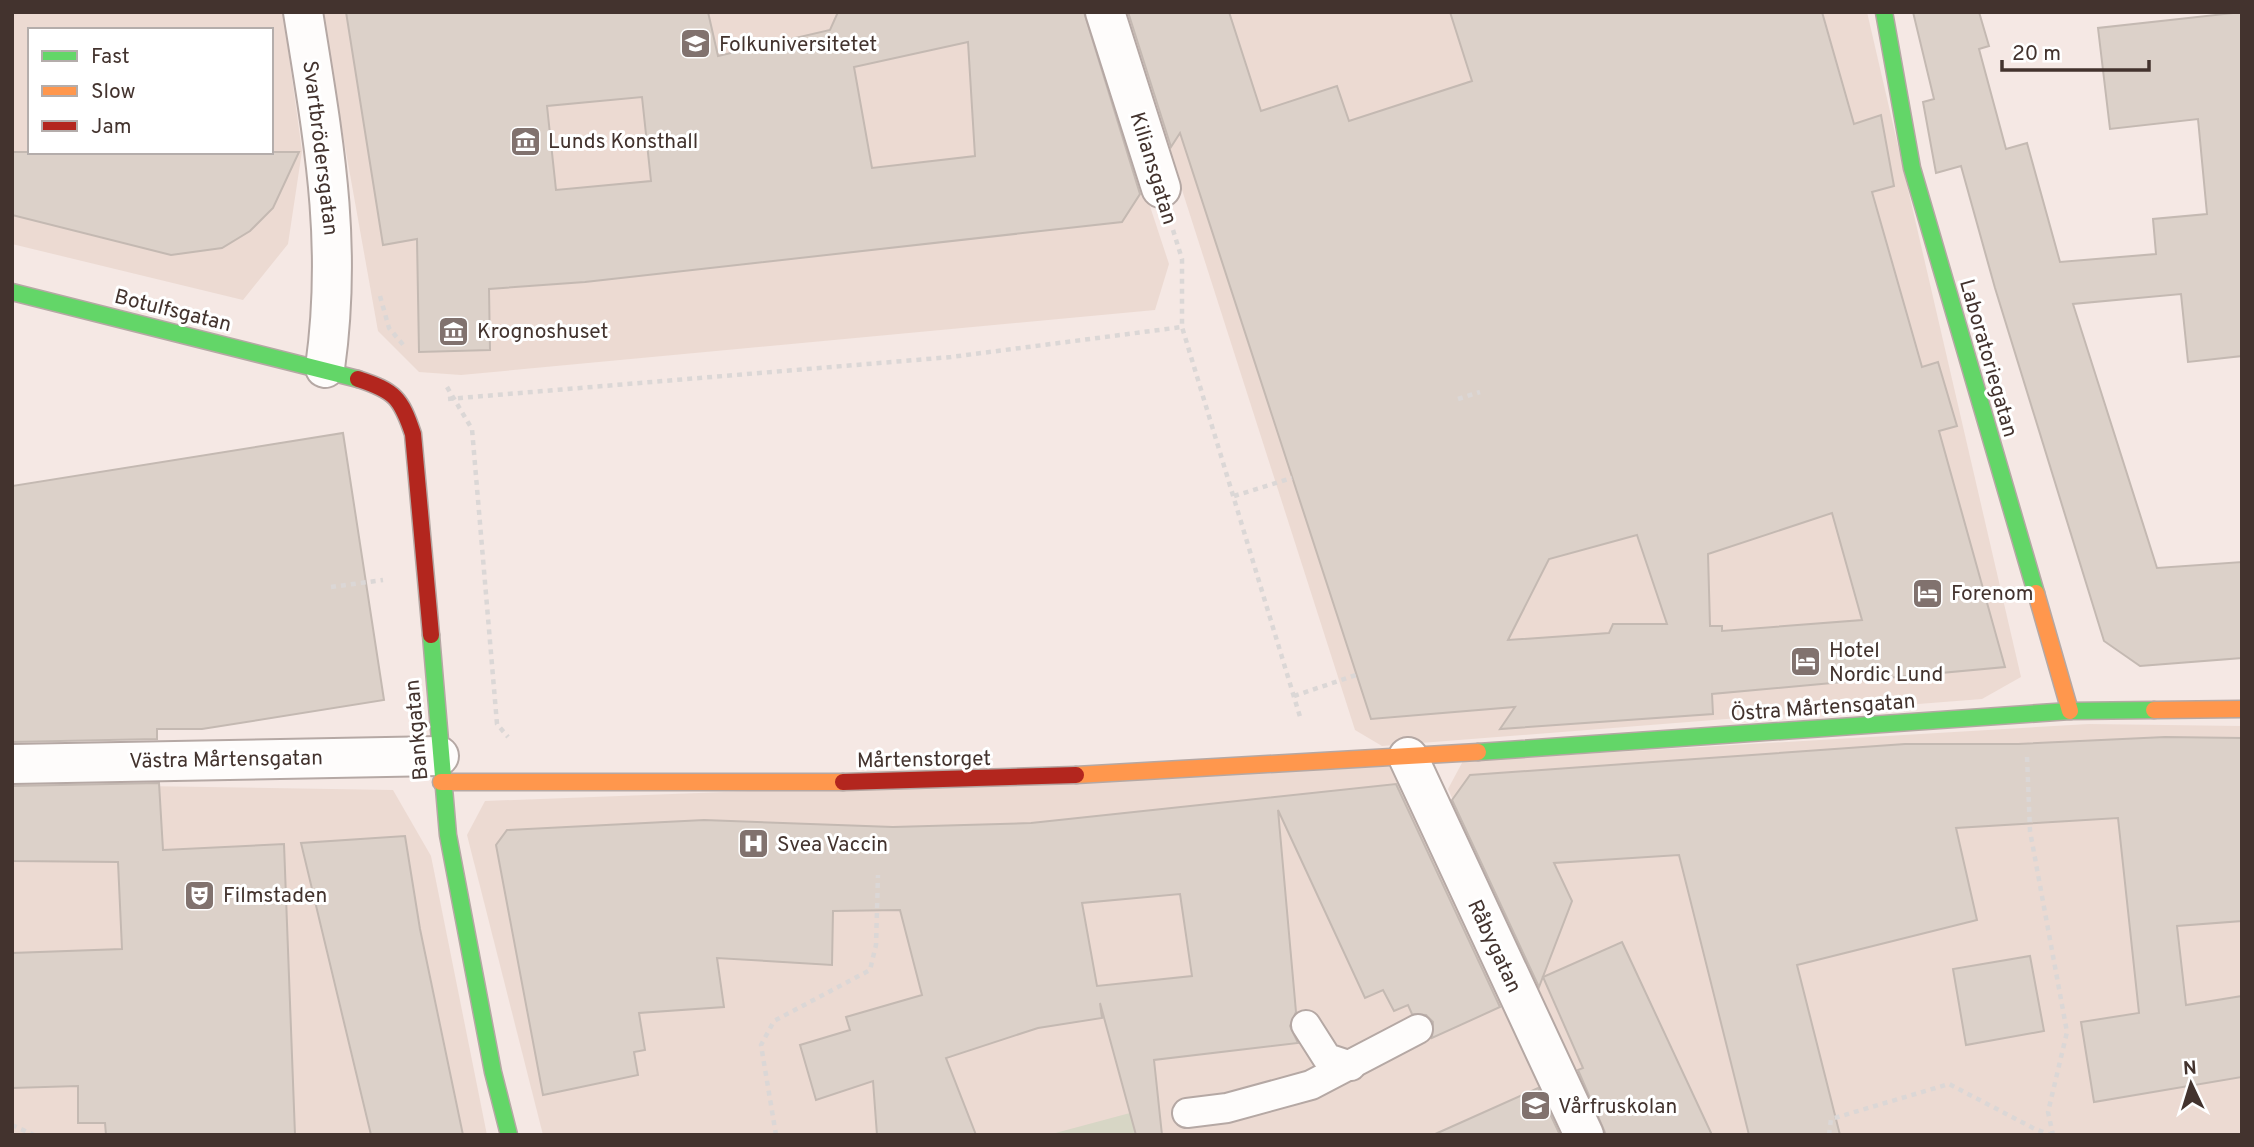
<svg xmlns="http://www.w3.org/2000/svg" width="2254" height="1147" font-family="Overpass,sans-serif">
<style>
.commercial{fill:#ecdad2;fill-rule:evenodd}
.green{fill:#d7d6c5}
.building{fill:#dcd1c9;stroke:#c4b9b2;stroke-width:2;fill-rule:evenodd}
.lines{fill:none;stroke-linecap:round;stroke-linejoin:round}
.lane-casing{stroke:#b5a8a4;stroke-width:32}
.street-casing{stroke:#b5a8a4;stroke-width:42}
.fast-casing{stroke:#b5a8a4;stroke-width:19}
.slow-casing{stroke:#b5a8a4;stroke-width:19}
.jam-casing{stroke:#b5a8a4;stroke-width:19}
.path{stroke:#dbd7d6;stroke-width:4.5;stroke-dasharray:5 5;stroke-linecap:butt}
.lane{stroke:#fefcfb;stroke-width:28}
.street{stroke:#fefcfb;stroke-width:38}
.fast{stroke:#63d668;stroke-width:16}
.slow{stroke:#ff974d;stroke-width:16}
.jam{stroke:#b3261e;stroke-width:16}
.labels{text-anchor:middle;stroke-width:6;stroke-linejoin:round;paint-order:stroke}
.poi-label{font-size:21px;fill:#43332e;stroke:#fff;text-anchor:start}
.street-label{font-size:21px;fill:#43332e;stroke:#fff}
</style>
<rect width="100%" height="100%" fill="#f5e8e4"/>
<g class="commercial">
<path d="M12,12H283L302,151L288,244L243,300L12,244ZM30,30H271V152H30Z"/>
<path d="M321,12H1086L1169,264L1155,310L461,375L419,372L378,331Z"/>
<path d="M1125,12H1867L2021,677L1982,699L1382,746L1355,730Z"/>
<path d="M2089,724L2242,726V1135H1603L1448,789L1463,761Z"/>
<path d="M1405,766L1566,1135H543L467,835L485,801Z"/>
<path d="M12,784L393,790L431,856L487,1135H12Z"/>
</g>
<path class="green" d="M1130,1113L1137,1135H1048Z"/>
<g class="building">
<path d="M346,12H708L718,56L830,30L838,12H1084L1140,194L1122,222L585,282L489,289L490,350L419,352L417,239L383,245ZM968,42L975,156L872,168L854,67ZM642,97L651,181L556,190L547,106Z"/>
<path d="M1128,12H1229L1261,111L1337,86L1349,121L1472,81L1450,12H1822L1854,124L1881,115L1894,186L1872,192L1922,367L1938,362L1957,426L1939,431L2005,667L1712,694L1713,714L1500,729L1515,707L1371,719L1180,133L1171,147ZM1832,513L1862,620L1722,631V626H1710L1708,554ZM1637,535L1667,624H1613L1609,633L1508,640L1549,559Z"/>
<path d="M1913,12H1979L1989,46L1979,49L2006,149L2027,143L2060,262L2156,254L2153,219L2207,214L2198,119L2110,129L2098,28L2242,12V356L2188,362L2181,294L2073,304L2157,568L2242,562V658L2140,666L2104,641L1995,288L1961,166L1936,173L1923,102L1934,99Z"/>
<path d="M12,152H299L273,208L250,231L222,248L171,255L12,215Z"/>
<path d="M343,433L384,700L202,729H157V739L12,742V486Z"/>
<path d="M2165,737L2242,738V921L2177,926L2186,1005L2242,996V1077L2094,1102L2081,1022L2139,1013L2118,818L1956,828L1977,920L1797,965L1840,1135H1749L1679,855L1554,863L1572,901L1539,987L1452,800L1470,775L1905,744H2018Z"/>
<path d="M159,783L163,850L284,844L295,1135H106L105,1123H78V1086L12,1088V953L122,949L118,862L12,861V786Z"/>
<path d="M1396,784L1500,1007L1432,1038L1433,1022L1426,1015L1412,1014L1408,1005L1394,1011L1383,990L1365,998L1278,810L1296,1012L1290,1026L1298,1043L1154,1060L1162,1135H1136L1100,1003L1102,1018L1038,1028L946,1058L976,1135H877L873,1081L816,1100L800,1045L850,1030L846,1017L922,995L900,910L833,911L832,965L717,958L724,1007L639,1013L645,1050L634,1052L638,1075L543,1095L496,845L507,830L704,820L893,827L1031,823ZM1180,894L1192,976L1097,986L1082,903Z"/>
<path d="M405,836L420,929L463,1135H371L301,843Z"/>
<path d="M1622,942L1712,1135H1606L1578,1070L1583,1068L1543,977Z"/>
<path d="M2030,956L2044,1031L1966,1045L1953,969Z"/>
<path d="M1538,1088L1560,1135H1433Z"/>
</g>
<g class="lines">
<defs>
<g id="lane">
<path d="M1306,1025L1327,1058L1351,1066"/>
<path d="M1187,1113L1227,1108L1311,1085L1418,1029"/>
</g>
<g id="street">
<path d="M303,12C323,138 343,240 325,368"/>
<path d="M1105,12L1161,188"/>
<path d="M1408,757L1584,1135"/>
<path d="M12,764L439,756"/>
</g>
<g id="fast">
<path d="M1884,12L1912,168L2036,593"/>
<path d="M12,292L358,379"/>
<path d="M431,635L448,835L493,1072L509,1135"/>
<path d="M1478,752L2070,711L2154,710"/>
</g>
<g id="slow">
<path d="M2036,593L2070,711"/>
<path d="M2154,710L2242,709"/>
<path d="M1076,775L1478,752"/>
<path d="M441,782H843"/>
</g>
<g id="jam">
<path d="M358,379C395,391 401,398 413,434L431,635"/>
<path d="M843,782L1076,775"/>
</g>
</defs>
<use href="#lane" class="lane-casing"/>
<use href="#street" class="street-casing"/>
<use href="#fast" class="fast-casing"/>
<use href="#slow" class="slow-casing"/>
<use href="#jam" class="jam-casing"/>
<g class="path">
<path d="M1173,230L1182,259V327L1301,720"/>
<path d="M380,296L389,328L405,347"/>
<path d="M447,387L472,429L497,724L508,737"/>
<path d="M448,399L951,357L1182,327"/>
<path d="M1458,399L1480,392"/>
<path d="M1234,496L1292,478"/>
<path d="M331,587L383,580"/>
<path d="M1294,696L1356,675"/>
<path d="M2027,757L2030,831L2067,1032L2048,1112L2053,1135"/>
<path d="M12,1125L34,1135"/>
<path d="M776,1135L761,1045L774,1021L870,970L876,945L878,875"/>
<path d="M1829,1135L1831,1119L1949,1084L2035,1129L2051,1135"/>
</g>
<use href="#lane" class="lane"/>
<use href="#street" class="street"/>
<use href="#fast" class="fast"/>
<use href="#slow" class="slow"/>
<use href="#jam" class="jam"/>
</g>
<defs>
<symbol id="university-square" viewBox="-11 -11 22 22"><rect x="-9" y="-9" width="18" height="18" rx="4" fill="#81726e" stroke="#fff"/><path d="M0-5L7-2L0 1L-7-2ZM-4 1L0 2.5L4 1V4Q0 6-4 4Z" fill="#fff"/></symbol>
<symbol id="museum-square" viewBox="-11 -11 22 22"><rect x="-9" y="-9" width="18" height="18" rx="4" fill="#81726e" stroke="#fff"/><path d="M0-6L6-3V-2H-6V-3ZM-5-1h2V3h-2ZM-1-1h2V3h-2ZM3-1h2V3H3ZM-6 4H6V6H-6Z" fill="#fff"/></symbol>
<symbol id="hotel-square" viewBox="-11 -11 22 22"><rect x="-9" y="-9" width="18" height="18" rx="4" fill="#81726e" stroke="#fff"/><path d="M-6-4.5h1.5V1H6V5H4.5V3h-9V5H-6ZM-4 0a1.8 1.8 0 1 1 3.6 0ZM.5 0V-2.5h3Q6-2.5 6 0Z" fill="#fff"/></symbol>
<symbol id="hospital-square" viewBox="-11 -11 22 22"><rect x="-9" y="-9" width="18" height="18" rx="4" fill="#81726e" stroke="#fff"/><path d="M-5-5h3v3.5h4V-5h3V5h-3V1.5h-4V5h-3Z" fill="#fff"/></symbol>
<symbol id="theatre-square" viewBox="-11 -11 22 22"><rect x="-9" y="-9" width="18" height="18" rx="4" fill="#81726e" stroke="#fff"/><path d="M-5-5.5Q0-4 5-5.5V0Q5 5 0 6Q-5 5-5 0ZM-3.3-2.5H-1v1.5H-3.3ZM1-2.5H3.3v1.5H1ZM-2.8 1Q0 5.5 2.8 1Z" fill="#fff"/></symbol>
<symbol id="school-square" viewBox="-11 -11 22 22"><rect x="-9" y="-9" width="18" height="18" rx="4" fill="#81726e" stroke="#fff"/><path d="M0-5L7-2L0 1L-7-2ZM-4 1L0 2.5L4 1V4Q0 6-4 4Z" fill="#fff"/></symbol>
</defs>
<g fill-rule="evenodd">
<use href="#university-square" x="678" y="26" width="35" height="35"/>
<use href="#museum-square" x="508" y="124" width="35" height="35"/>
<use href="#museum-square" x="436" y="314" width="35" height="35"/>
<use href="#hotel-square" x="1910" y="576" width="35" height="35"/>
<use href="#hotel-square" x="1788" y="644" width="35" height="35"/>
<use href="#hospital-square" x="736" y="826" width="35" height="35"/>
<use href="#theatre-square" x="182" y="878" width="35" height="35"/>
<use href="#school-square" x="1518" y="1088" width="35" height="35"/>
</g>
<g class="labels">
<g class="poi-label">
<text x="719" y="51">Folkuniversitetet</text>
<text x="548" y="148">Lunds Konsthall</text>
<text x="477" y="338">Krognoshuset</text>
<text x="1951" y="600">Forenom</text>
<text x="1829" y="657">Hotel<tspan x="1829" dy="24">Nordic Lund</tspan></text>
<text x="777" y="851">Svea Vaccin</text>
<text x="223" y="902">Filmstaden</text>
<text x="1558" y="1113">Vårfruskolan</text>
</g>
<g class="street-label">
<text transform="translate(321 148) rotate(83)" y="7">Svartbrödersgatan</text>
<text transform="translate(1154 168) rotate(73)" y="7">Kiliansgatan</text>
<text transform="translate(173 310) rotate(14)" y="7">Botulfsgatan</text>
<text transform="translate(1989 358) rotate(74)" y="7">Laboratoriegatan</text>
<text transform="translate(1823 707) rotate(-4)" y="7">Östra Mårtensgatan</text>
<text transform="translate(416 730) rotate(-95)" y="7">Bankgatan</text>
<text transform="translate(226 759) rotate(-1)" y="7">Västra Mårtensgatan</text>
<text transform="translate(924 759) rotate(-1)" y="7">Mårtenstorget</text>
<text transform="translate(1495 946) rotate(65)" y="7">Råbygatan</text>
</g>
</g>
<rect width="2254" height="1147" fill="none" stroke="#43332e" stroke-width="28"/>
<rect x="28" y="28" width="245" height="126" fill="#ffffff" stroke="#b4adab" stroke-width="2"/>
<rect x="42" y="51" width="35" height="10" fill="#63d668" stroke="#b4adab" stroke-width="2"/>
<text x="91" y="63" font-size="21" fill="#43332e">Fast</text>
<rect x="42" y="86" width="35" height="10" fill="#ff974d" stroke="#b4adab" stroke-width="2"/>
<text x="91" y="98" font-size="21" fill="#43332e">Slow</text>
<rect x="42" y="121" width="35" height="10" fill="#b3261e" stroke="#b4adab" stroke-width="2"/>
<text x="91" y="133" font-size="21" fill="#43332e">Jam</text>
<g transform="translate(2191 1084) rotate(356)" stroke="#ffffff" stroke-width="5" paint-order="stroke">
<path d="M0-5L12 26L0 18L-12 26Z" fill="#43332e"/>
<text y="-10" font-size="19" font-weight="bold" text-anchor="middle" fill="#43332e">N</text>
</g>
<path d="M2002 60v10h147v-10" fill="none" stroke="#43332e" stroke-width="3.5"/>
<text x="2012" y="60" font-size="21" fill="#43332e" stroke="#ffffff" stroke-width="5" paint-order="stroke">20 m</text>
</svg>
